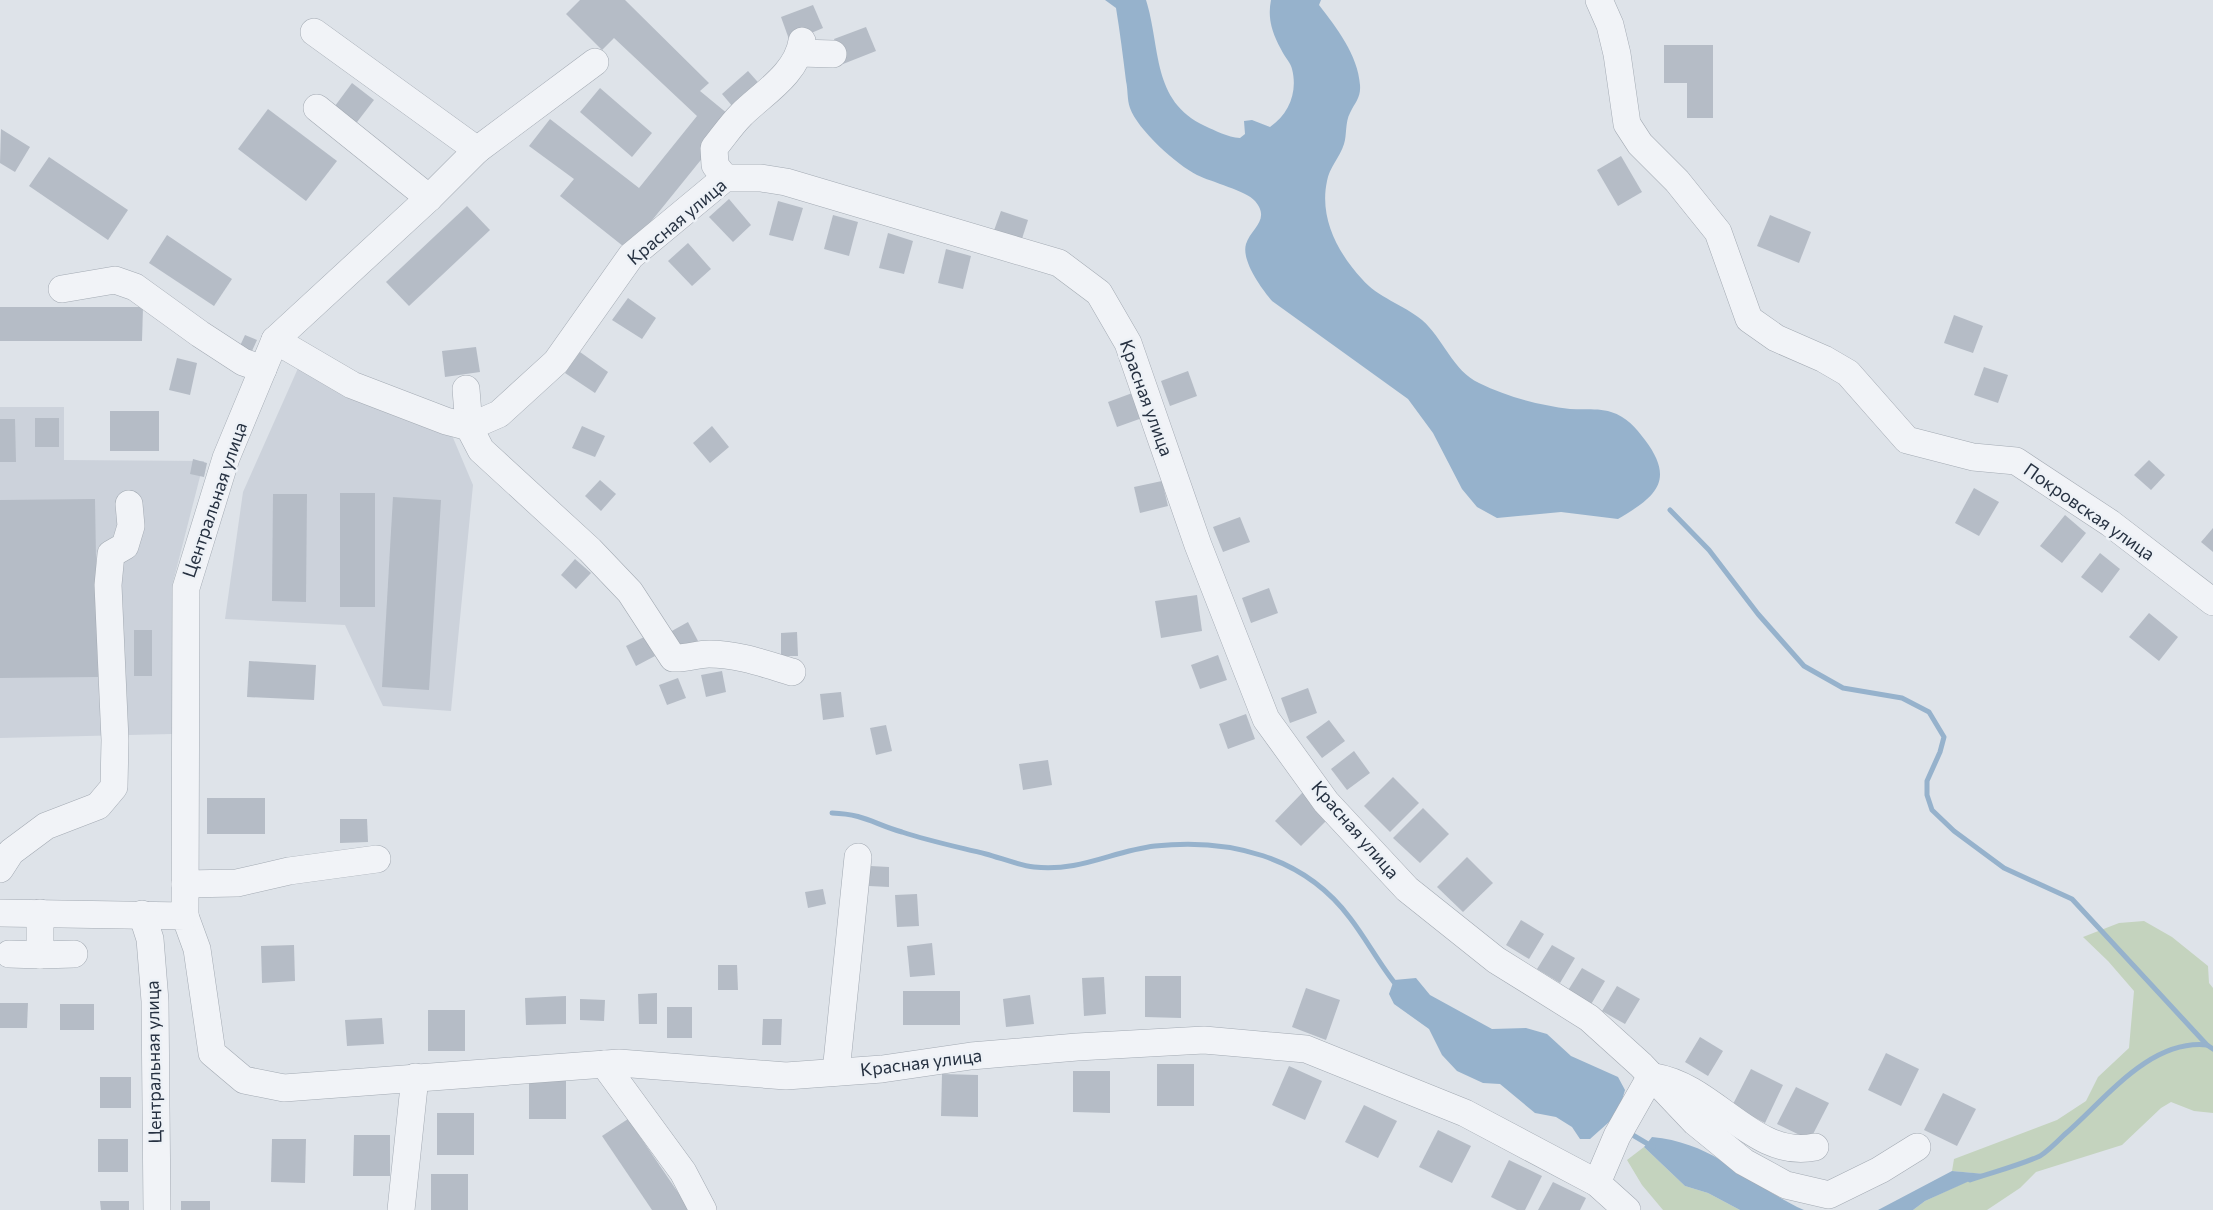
<svg xmlns="http://www.w3.org/2000/svg" width="2213" height="1210" font-family="Commissioner,sans-serif">
<style>
.built{fill:#ccd2db}
.green{fill:#c4d3be}
.water{fill:#96b2cc}
.lines{fill:none;stroke-linecap:round;stroke-linejoin:round}
.stream{stroke:#96b2cc;stroke-width:5}
.building{fill:#b5bcc6}
.minor-casing{stroke:#a3aab3;stroke-width:28}
.minor{stroke:#f1f3f7;stroke-width:27}
.labels{text-anchor:middle;stroke-width:5;stroke-linejoin:round;paint-order:stroke}
.street-label{font-size:18px;fill:#263141;stroke:#edf1f6}
</style>
<rect width="100%" height="100%" fill="#dee3e9"/>
<g class="built">
<path d="M299,366L451,433L473,485L451,711L383,706L345,625L225,619L243,492Z"/>
<path d="M0,407H64V460L204,461L172,586V734L0,738Z"/>
</g>
<g class="green">
<path d="M2144,921L2172,937L2208,966L2209,983L2213,988V1113L2194,1111L2171,1102L2161,1108L2122,1145L2036,1172L2020,1188L1987,1210H1913L1925,1201L1983,1174L1952,1171L1954,1159L2057,1120L2086,1101L2098,1077L2129,1048L2134,991L2108,961L2083,937L2119,923Z"/>
<path d="M1644,1147L1685,1186L1708,1193L1740,1210H1663L1642,1185L1627,1160Z"/>
</g>
<g class="water">
<path d="M1105,0H1146C1161,47 1151,101 1205,126C1216,131 1227,137 1240,138L1245,134L1244,121L1252,120L1270,127C1289,114 1298,92 1292,69C1291,64 1286,58 1283,53C1273,35 1267,20 1271,0H1321L1319,5C1336,27 1358,55 1360,85C1361,98 1355,102 1350,113C1345,122 1347,135 1344,144C1340,157 1329,168 1327,181C1319,218 1338,253 1362,279C1377,297 1404,305 1422,320C1443,338 1453,371 1479,383C1507,397 1539,405 1570,409C1583,410 1599,408 1611,412C1627,417 1635,427 1645,440C1676,481 1655,497 1618,519L1561,512L1497,518L1477,507L1462,489L1433,433L1408,399L1272,301C1262,289 1241,261 1246,244C1251,228 1271,220 1255,201C1247,191 1211,182 1197,175C1177,165 1137,129 1130,108C1127,100 1128,89 1126,81C1123,57 1120,32 1116,8Z"/>
<path d="M1416,978L1430,995L1492,1029L1526,1028L1547,1034L1571,1056L1618,1077L1625,1090L1618,1114L1590,1139H1580L1572,1127L1556,1117L1535,1113L1500,1084L1483,1083L1457,1071L1442,1055L1429,1029L1394,1004L1389,994L1394,980Z"/>
<path d="M1652,1137C1717,1143 1748,1185 1804,1210H1740L1708,1193L1685,1186L1644,1147Z"/>
<path d="M1952,1171L1985,1174L1925,1201L1913,1210H1878Z"/>
</g>
<g class="lines">
<g class="stream">
<path d="M1670,510L1709,550L1758,614L1804,666L1843,688L1902,698L1929,712L1944,737L1940,752L1927,781V795L1932,810L1954,831L2004,868L2072,899L2207,1045L2213,1049"/>
<path d="M832,813C864,814 874,824 902,832C929,841 958,847 986,854C1001,858 1018,865 1034,867C1081,872 1112,851 1155,846C1229,838 1304,856 1350,918C1367,940 1379,964 1397,986"/>
<path d="M1631,1134L1653,1147"/>
<path d="M1970,1180C1993,1172 2018,1166 2040,1156C2048,1151 2057,1142 2064,1135C2104,1101 2149,1039 2207,1045"/>
</g>
</g>
<g class="building">
<path d="M580,0H625L709,83L700,91L734,119L628,250L560,196L574,179L529,146L550,119L639,188L697,116L614,38L602,50L566,14Z"/>
<path d="M813,5L823,28L790,42L781,17Z"/>
<path d="M866,27L876,51L843,64L834,39Z"/>
<path d="M1664,45H1713V118H1687V83H1664Z"/>
<path d="M748,71L765,90L739,114L722,94Z"/>
<path d="M352,83L374,100L354,126L332,110Z"/>
<path d="M600,88L652,133L632,157L580,112Z"/>
<path d="M268,109L337,161L306,201L238,149Z"/>
<path d="M1,129L30,147L15,172L0,163Z"/>
<path d="M1621,156L1642,192L1618,206L1597,170Z"/>
<path d="M49,157L128,210L108,240L29,186Z"/>
<path d="M729,199L751,225L733,242L709,217Z"/>
<path d="M778,201L803,208L793,241L769,235Z"/>
<path d="M467,206L490,230L409,306L386,282Z"/>
<path d="M1001,211L1028,220L1020,245L992,236Z"/>
<path d="M833,215L858,222L849,256L824,249Z"/>
<path d="M1770,215L1811,232L1799,263L1757,246Z"/>
<path d="M888,233L913,241L904,274L879,268Z"/>
<path d="M167,235L232,279L214,306L149,263Z"/>
<path d="M688,243L711,269L692,286L668,261Z"/>
<path d="M946,249L971,256L963,289L938,283Z"/>
<path d="M628,298L656,318L642,339L612,320Z"/>
<path d="M0,307H143L142,341H0Z"/>
<path d="M1954,315L1983,326L1973,353L1944,343Z"/>
<path d="M245,335L257,340L251,353L239,348Z"/>
<path d="M476,347L480,372L445,377L442,351Z"/>
<path d="M580,352L608,372L595,393L565,373Z"/>
<path d="M177,358L197,363L190,395L169,390Z"/>
<path d="M1984,367L2008,375L1998,403L1974,395Z"/>
<path d="M1188,371L1197,396L1170,406L1161,381Z"/>
<path d="M1135,392L1145,417L1117,427L1108,402Z"/>
<rect x="110" y="411" width="49" height="40"/>
<rect x="35" y="418" width="24" height="29"/>
<path d="M0,419H15L16,462H0Z"/>
<path d="M582,426L605,436L595,457L572,448Z"/>
<path d="M712,426L729,447L710,463L693,443Z"/>
<path d="M193,459L207,463L204,477L190,474Z"/>
<path d="M2149,460L2165,475L2151,490L2134,475Z"/>
<path d="M600,480L616,494L601,511L585,496Z"/>
<path d="M1162,481L1168,506L1140,513L1134,487Z"/>
<path d="M1974,488L1999,502L1979,536L1955,523Z"/>
<rect x="340" y="493" width="35" height="114"/>
<path d="M273,494H307L306,602L272,601Z"/>
<path d="M393,497L441,500L429,690L382,687Z"/>
<path d="M95,499L98,677L0,678V500Z"/>
<path d="M2065,515L2086,533L2062,563L2040,546Z"/>
<path d="M1240,517L1250,542L1223,552L1213,527Z"/>
<path d="M2213,528V552L2201,542Z"/>
<path d="M2100,553L2120,569L2102,593L2081,577Z"/>
<path d="M575,559L591,573L576,589L561,575Z"/>
<path d="M1269,588L1278,613L1251,623L1242,598Z"/>
<path d="M1197,595L1202,631L1161,638L1155,601Z"/>
<path d="M2149,613L2178,637L2159,661L2129,637Z"/>
<path d="M688,622L698,641L680,651L670,632Z"/>
<rect x="134" y="630" width="18" height="46"/>
<path d="M797,632L798,656H781V633Z"/>
<path d="M644,637L655,656L636,666L626,646Z"/>
<path d="M1218,655L1227,680L1200,689L1191,665Z"/>
<path d="M249,661L316,665L314,700L247,697Z"/>
<path d="M722,671L726,692L706,697L701,675Z"/>
<path d="M678,678L686,698L667,705L659,685Z"/>
<path d="M1308,688L1317,713L1290,723L1281,698Z"/>
<path d="M841,692L844,717L823,720L820,694Z"/>
<path d="M1246,714L1255,739L1228,749L1219,724Z"/>
<path d="M1329,720L1345,741L1322,758L1306,737Z"/>
<path d="M886,725L892,751L876,755L870,728Z"/>
<path d="M1354,751L1370,773L1347,790L1331,769Z"/>
<path d="M1048,760L1052,785L1023,790L1019,764Z"/>
<path d="M1393,777L1419,803L1390,832L1364,806Z"/>
<path d="M1304,791L1330,817L1301,846L1275,821Z"/>
<rect x="207" y="798" width="58" height="36"/>
<path d="M1423,808L1449,834L1420,863L1393,838Z"/>
<path d="M340,819H367L368,842L340,843Z"/>
<path d="M1467,857L1493,883L1463,912L1437,887Z"/>
<path d="M870,866L889,867V887L869,886Z"/>
<path d="M823,889L826,904L808,908L805,892Z"/>
<path d="M917,894L919,926L897,927L895,895Z"/>
<path d="M1521,920L1544,934L1529,959L1506,945Z"/>
<path d="M932,943L935,975L910,977L907,946Z"/>
<path d="M294,945L295,981L262,983L261,946Z"/>
<path d="M1552,945L1575,958L1560,983L1537,969Z"/>
<path d="M718,965H737L738,990H718Z"/>
<path d="M1582,968L1605,981L1590,1006L1567,992Z"/>
<path d="M1145,976H1181V1018L1145,1017Z"/>
<path d="M1104,977L1106,1014L1084,1016L1082,978Z"/>
<path d="M1617,986L1640,999L1625,1024L1602,1011Z"/>
<path d="M1306,988L1340,1000L1326,1040L1292,1027Z"/>
<rect x="903" y="991" width="57" height="34"/>
<path d="M657,993V1024H639L638,994Z"/>
<path d="M1030,995L1034,1024L1006,1027L1003,999Z"/>
<path d="M566,996V1024L526,1025L525,998Z"/>
<path d="M580,999L605,1000L604,1021L580,1020Z"/>
<path d="M0,1003H28L27,1028H0Z"/>
<rect x="60" y="1004" width="34" height="26"/>
<rect x="667" y="1007" width="25" height="31"/>
<rect x="428" y="1010" width="37" height="41"/>
<path d="M382,1018L384,1044L347,1046L345,1020Z"/>
<path d="M763,1019H782L781,1045H762Z"/>
<path d="M1700,1037L1723,1051L1708,1076L1685,1062Z"/>
<path d="M1886,1053L1919,1069L1901,1106L1868,1090Z"/>
<rect x="1157" y="1064" width="37" height="42"/>
<path d="M1289,1066L1322,1081L1305,1120L1272,1105Z"/>
<path d="M1751,1069L1783,1085L1765,1123L1732,1106Z"/>
<path d="M1073,1071H1110V1113L1073,1112Z"/>
<path d="M942,1074L978,1075V1117L941,1116Z"/>
<rect x="100" y="1077" width="31" height="31"/>
<rect x="529" y="1078" width="37" height="41"/>
<path d="M1796,1087L1829,1103L1810,1140L1777,1124Z"/>
<path d="M1943,1093L1976,1109L1957,1146L1924,1130Z"/>
<path d="M1364,1105L1397,1121L1378,1158L1345,1142Z"/>
<rect x="437" y="1113" width="37" height="42"/>
<path d="M628,1119L690,1210H652L602,1136Z"/>
<path d="M1438,1130L1471,1146L1452,1183L1419,1167Z"/>
<path d="M354,1135H390V1176H353Z"/>
<rect x="98" y="1139" width="30" height="33"/>
<path d="M272,1139H306L305,1183L271,1182Z"/>
<path d="M1509,1160L1542,1176L1525,1210H1517L1491,1197Z"/>
<rect x="431" y="1174" width="37" height="36"/>
<path d="M1553,1182L1586,1198L1580,1210H1538Z"/>
<path d="M100,1201H129V1210H101Z"/>
<rect x="181" y="1201" width="29" height="9"/>
</g>
<g class="lines">
<defs>
<g id="minor">
<path d="M1599,0L1610,25L1617,54L1627,124L1640,144L1677,181L1718,232L1749,319L1776,338L1824,359L1848,373L1907,440L1973,457L2016,461L2110,523L2213,602"/>
<path d="M314,32L477,150"/>
<path d="M800,53L833,54"/>
<path d="M317,108L429,198"/>
<path d="M725,178L715,165L714,148C723,137 731,125 741,115C762,94 797,74 802,41"/>
<path d="M62,289L115,280L135,287L200,334L243,362L263,369"/>
<path d="M275,340L429,198L477,150L595,62"/>
<path d="M466,389L469,427L481,450L590,550L630,592L673,658C686,659 697,654 709,654C738,654 765,664 792,672"/>
<path d="M0,869L11,852L46,826L98,806L114,787L115,740L108,585L111,554L125,546L131,526L129,504"/>
<path d="M185,884L237,883L289,871L377,859"/>
<path d="M0,913L185,916L197,949L212,1053L244,1080L284,1088L619,1063L786,1076L882,1069L971,1056L1077,1047L1204,1040L1306,1049L1465,1113L1597,1183L1627,1210"/>
<path d="M40,913V955L74,954"/>
<path d="M142,914L150,939L155,1001L157,1210"/>
<path d="M185,916L186,588L226,458L275,340L352,385L446,421L469,427L499,414L556,362L631,256L725,178H761L786,182L1059,263L1099,293L1128,343L1198,545L1266,719L1326,802L1407,889L1496,960L1589,1018L1641,1065L1695,1122L1744,1162L1786,1185L1829,1195L1880,1170L1917,1147"/>
<path d="M9,954L40,955"/>
<path d="M604,1064L683,1172L703,1210"/>
<path d="M836,1072L858,857"/>
<path d="M1655,1077C1715,1087 1754,1160 1815,1147"/>
<path d="M1597,1183L1617,1136L1651,1076"/>
<path d="M401,1210L415,1077"/>
</g>
</defs>
<use href="#minor" class="minor-casing"/>
<use href="#minor" class="minor"/>
</g>
<g class="labels">
<g class="street-label">
<text transform="translate(677 222) rotate(-40)" y="6">Красная улица</text>
<text transform="translate(1146 398) rotate(70)" y="6">Красная улица</text>
<text transform="translate(215 500) rotate(-71)" y="6">Центральная улица</text>
<text transform="translate(2089 512) rotate(35)" y="6">Покровская улица</text>
<text transform="translate(1355 830) rotate(49)" y="6">Красная улица</text>
<text transform="translate(154 1062) rotate(-91)" y="6">Центральная улица</text>
<text transform="translate(921 1063) rotate(-7)" y="6">Красная улица</text>
</g>
</g>
</svg>
